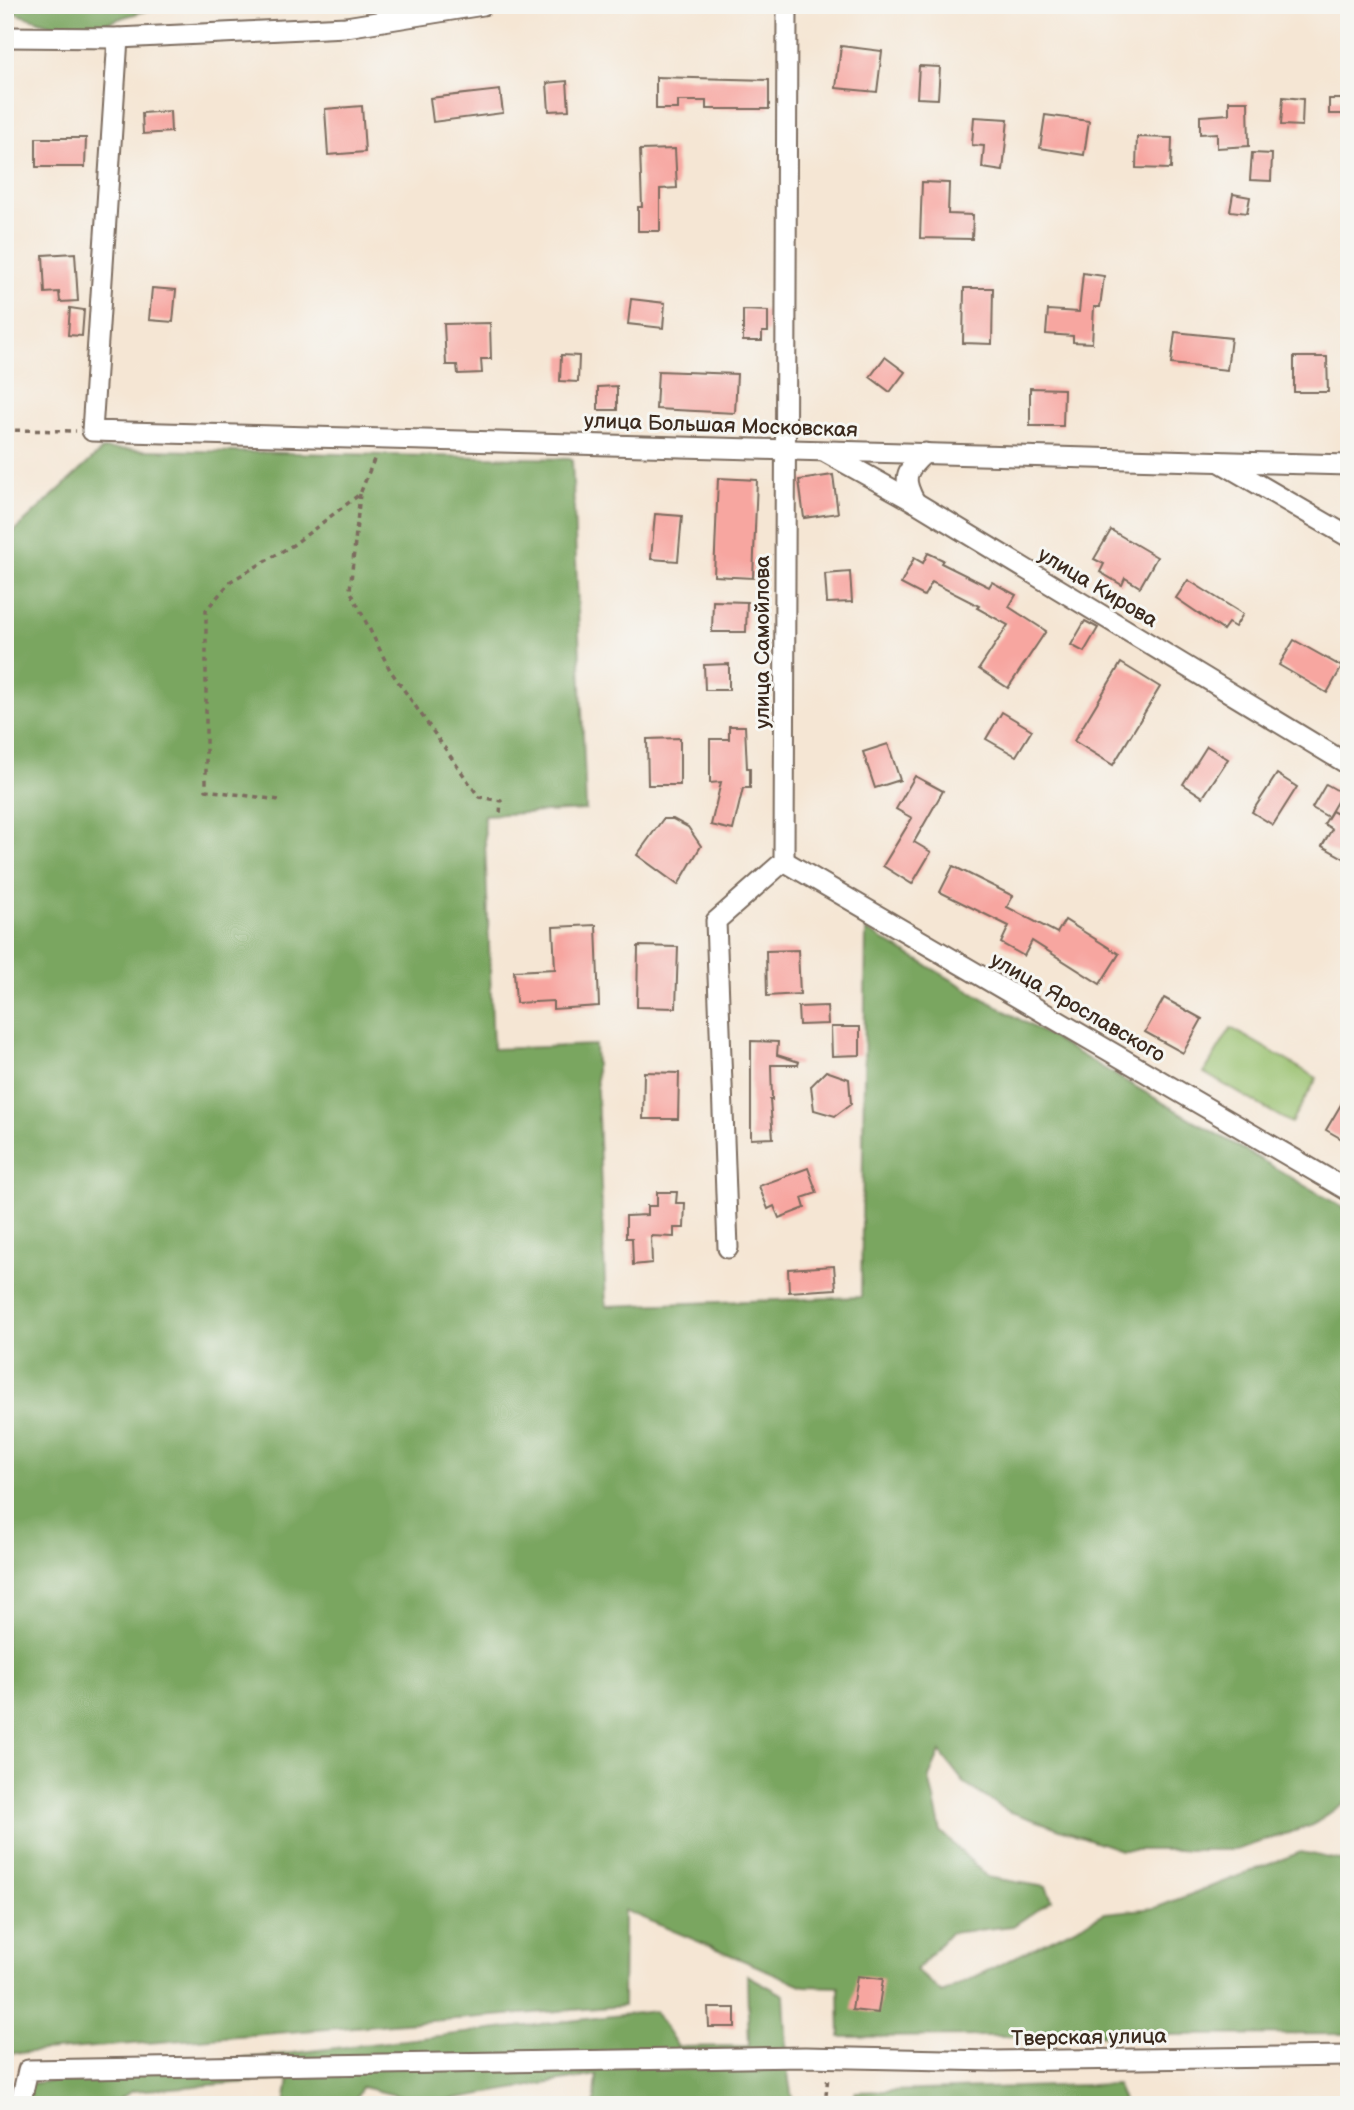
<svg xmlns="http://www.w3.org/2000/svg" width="1354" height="2110" font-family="'Balsamiq Sans',sans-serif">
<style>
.green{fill:#98c06d;stroke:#6a7546;stroke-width:2}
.forest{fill:#7aa660;stroke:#5a683f;stroke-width:2}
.building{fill:#f7a6a0}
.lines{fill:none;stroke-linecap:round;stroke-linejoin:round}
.minor-casing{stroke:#7c6c5e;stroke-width:23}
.path{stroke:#7c6c5e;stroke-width:3.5;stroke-dasharray:5 5;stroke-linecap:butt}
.minor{stroke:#fff;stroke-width:19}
.labels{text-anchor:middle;stroke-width:6;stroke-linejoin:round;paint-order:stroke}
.street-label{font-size:21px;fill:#3b2a1e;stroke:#f6f6f2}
</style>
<rect width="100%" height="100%" fill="#f6f6f2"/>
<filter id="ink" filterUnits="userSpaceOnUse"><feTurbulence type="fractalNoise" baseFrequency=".0143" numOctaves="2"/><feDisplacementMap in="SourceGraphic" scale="14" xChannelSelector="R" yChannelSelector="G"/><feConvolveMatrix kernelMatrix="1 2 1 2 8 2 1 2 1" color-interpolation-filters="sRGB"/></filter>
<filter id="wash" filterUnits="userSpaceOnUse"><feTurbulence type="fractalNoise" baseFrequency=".00686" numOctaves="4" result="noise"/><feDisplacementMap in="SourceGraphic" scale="28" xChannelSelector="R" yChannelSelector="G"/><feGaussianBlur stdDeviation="1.57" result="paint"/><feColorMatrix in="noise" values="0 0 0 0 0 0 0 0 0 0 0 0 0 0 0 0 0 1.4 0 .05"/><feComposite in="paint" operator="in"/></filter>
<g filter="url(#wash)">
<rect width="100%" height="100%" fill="#f5e6d4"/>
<path class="green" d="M1231,1028L1317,1078L1291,1123L1204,1073Z"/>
<g class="forest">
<path d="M5,5H167L124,17L88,30L70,31L5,10Z"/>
<path d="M103,449L572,459L586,810L484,815L493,1049L595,1045L606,1306L861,1297L866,930L1349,1211V1799L1313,1825L1235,1850H1121L1008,1811L966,1785L940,1752L929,1777L941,1832L987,1877L1046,1887L1052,1900L1013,1926L950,1933L916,1970L942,1993L1105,1913L1155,1908L1301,1852L1344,1861L1349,1859V2034L840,2037L839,1987L804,1986L624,1910L623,2006L5,2054V540Z"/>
<path d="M747,1975L784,1995L788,2074L793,2105H594L597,2075L428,2103L362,2087L352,2105H285L289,2079L132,2091L109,2105H5V2085L8,2086L655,2011L678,2047L749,2046Z"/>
<path d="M1116,2084L1125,2105H851L855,2092Z"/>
</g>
<g id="blocks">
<g class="building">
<path d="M841,46L882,51L877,92L836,88Z"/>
<path d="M919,66L940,67L938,99L917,98Z"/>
<path d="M656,77L769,80V109H706V101H678V109H656Z"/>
<path d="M567,81L569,110L549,111L547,83Z"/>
<path d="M500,90L503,113L433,122L430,98Z"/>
<path d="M1283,97L1303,99L1302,126L1281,125Z"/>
<rect x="1329" y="99" width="20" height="15"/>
<path d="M1229,101H1248L1249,146L1217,148V133L1200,134V116L1229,114Z"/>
<path d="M362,106L365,152L328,155L325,109Z"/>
<path d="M170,111L171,132L143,134L142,113Z"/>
<path d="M1045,115L1089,121L1084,155L1040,148Z"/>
<path d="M974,117L1008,119L1003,171L982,168L984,146L972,145Z"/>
<path d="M1137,137L1172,138L1171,169L1136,168Z"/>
<path d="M36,138H86L85,167H36Z"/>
<path d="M675,149L677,188L660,189V231H638V207H642L640,150Z"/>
<path d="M1252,153L1272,154L1271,181L1250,180Z"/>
<path d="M922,182L949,183L948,214L973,215L972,239L920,238Z"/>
<path d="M1233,194L1250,197L1247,213L1230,211Z"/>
<path d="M75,253L78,301L60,302L59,292L45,293L43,255Z"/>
<path d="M1083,273L1104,276L1100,307H1094L1092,343L1073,342V336L1046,334L1048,310L1079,312Z"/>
<path d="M152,288L176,290L173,322L149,320Z"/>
<path d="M964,288H993L992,344L963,343Z"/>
<path d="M631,299L665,303L663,328L628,324Z"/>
<path d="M70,308L84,310L82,336L68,335Z"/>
<path d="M743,310L768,311V332H762V341H743Z"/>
<path d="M490,323L491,359H481L482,373L458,374L457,365H446L444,324Z"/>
<path d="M1175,332L1231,338L1227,370L1171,364Z"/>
<path d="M561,355L579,356L578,382L560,381Z"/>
<path d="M885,357L905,372L890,392L870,377Z"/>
<path d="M1294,357H1327L1328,392H1294Z"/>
<path d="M658,371L737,374L735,413L656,409Z"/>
<path d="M617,386V410H598V387Z"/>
<path d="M1030,388L1064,389L1063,426H1030Z"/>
<path d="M833,475L838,513L804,518L799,480Z"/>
<path d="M718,478L757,480L753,578L714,576Z"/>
<path d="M655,514L682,516L678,561L651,559Z"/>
<path d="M1111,530L1157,557L1140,587L1125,578L1122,585L1100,572L1104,564L1094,559Z"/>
<path d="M928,553L943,560L941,563L989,587L992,582L1016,595L1009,607L1046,631L1008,688L979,669L1008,625L977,608L979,606L932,582L924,596L901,584L914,558L923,563Z"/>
<path d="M850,572L852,602L827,603L825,574Z"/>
<path d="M1188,580L1243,614L1235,627L1228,623L1223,630L1176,598Z"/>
<path d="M713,601L747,602L746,632H712Z"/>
<path d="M1085,621L1098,628L1084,652L1071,645Z"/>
<path d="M1294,640L1342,667L1327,693L1279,665Z"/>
<path d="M1121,663L1160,687L1113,765L1074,741Z"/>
<path d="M729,664V690H705L704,665Z"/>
<path d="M1002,712L1032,730L1016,756L986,739Z"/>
<path d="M729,726H745L747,768H750V788H743L733,830L711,825L721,782L710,783V739H729Z"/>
<path d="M680,738V785H648L647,739Z"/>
<path d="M888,744L900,780L875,788L863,752Z"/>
<path d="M1207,746L1228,759L1203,797L1183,784Z"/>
<path d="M1277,774L1297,787L1273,825L1252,812Z"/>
<path d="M915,776L943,791L914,842L931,852L912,884L883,866L912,818L896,809Z"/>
<path d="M1326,784L1342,793L1328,817L1312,808Z"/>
<path d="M1332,811L1349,820V861L1322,846L1332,829L1324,824Z"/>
<path d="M663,819H673L688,827L701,846L678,885L637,855Z"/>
<path d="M953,866L1013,896L1007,907L1057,933L1065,920L1119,954L1100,984L1032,941L1024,956L1001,943L1009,926L940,892Z"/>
<path d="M596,925L599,1006L553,1009V1001L516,1003L514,971L555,969L553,927Z"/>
<path d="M638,946L678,947L676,1008L637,1007Z"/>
<path d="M798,950L800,994L767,996L766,951Z"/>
<path d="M1164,998L1202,1019L1183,1053L1145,1032Z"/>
<path d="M827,1006L828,1024L799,1025L798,1007Z"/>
<path d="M831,1027H860V1055L832,1056Z"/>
<path d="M751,1041L778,1042L777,1055L799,1062L798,1065H771L772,1100H770L773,1138L751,1139Z"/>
<path d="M826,1071L849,1079L851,1104L835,1116L814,1110L811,1086Z"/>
<path d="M644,1072L679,1073L678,1119H643Z"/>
<path d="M1349,1091V1143L1326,1130Z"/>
<path d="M808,1168L817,1193L802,1198L805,1208L779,1218L774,1206L768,1209L759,1186Z"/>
<path d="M657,1192H677L676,1203H685L684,1228H674V1237L651,1236L652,1263L633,1265L632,1238H626V1216L647,1215V1206H657Z"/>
<path d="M834,1266L836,1289L789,1292L788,1269Z"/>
<path d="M857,1976L883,1979L878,2013L852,2010Z"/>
<path d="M708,2008H735V2027H709Z"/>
</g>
</g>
</g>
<g filter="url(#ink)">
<use href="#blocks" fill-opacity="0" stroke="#7c6c5e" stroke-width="2"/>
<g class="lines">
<defs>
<g id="minor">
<path d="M5,37L118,38L346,27L483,5"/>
<path d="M118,38L92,431L1349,465"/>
<path d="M827,453L915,502L1349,765"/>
<path d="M1220,462L1349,537"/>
<path d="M915,502C902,478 905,471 925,453"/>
<path d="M784,861L1349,1191"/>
<path d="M728,1248L716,921L784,861L787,5"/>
<path d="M20,2105L28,2070L805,2057L994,2061L1349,2056"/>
</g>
</defs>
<use href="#minor" class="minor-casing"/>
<g class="path">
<path d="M5,430L76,431"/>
<path d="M360,494L350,590L390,670L479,797L501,801L500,814"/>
<path d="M279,800L206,790V610L231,581L293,545L360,494L375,457"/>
<path d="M825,2105L828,2076"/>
</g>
<use href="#minor" class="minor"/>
</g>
</g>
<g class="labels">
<g class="street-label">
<text transform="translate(721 425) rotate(2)" y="7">улица Большая Московская</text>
<text transform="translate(1098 587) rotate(31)" y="7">улица Кирова</text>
<text transform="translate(762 642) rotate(-90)" y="7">улица Самойлова</text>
<text transform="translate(1078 1007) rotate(30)" y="7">улица Ярославского</text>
<text transform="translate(1089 2037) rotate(-1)" y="7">Тверская улица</text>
</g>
</g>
<rect width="1354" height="2110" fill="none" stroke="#f6f6f2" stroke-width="28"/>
</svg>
